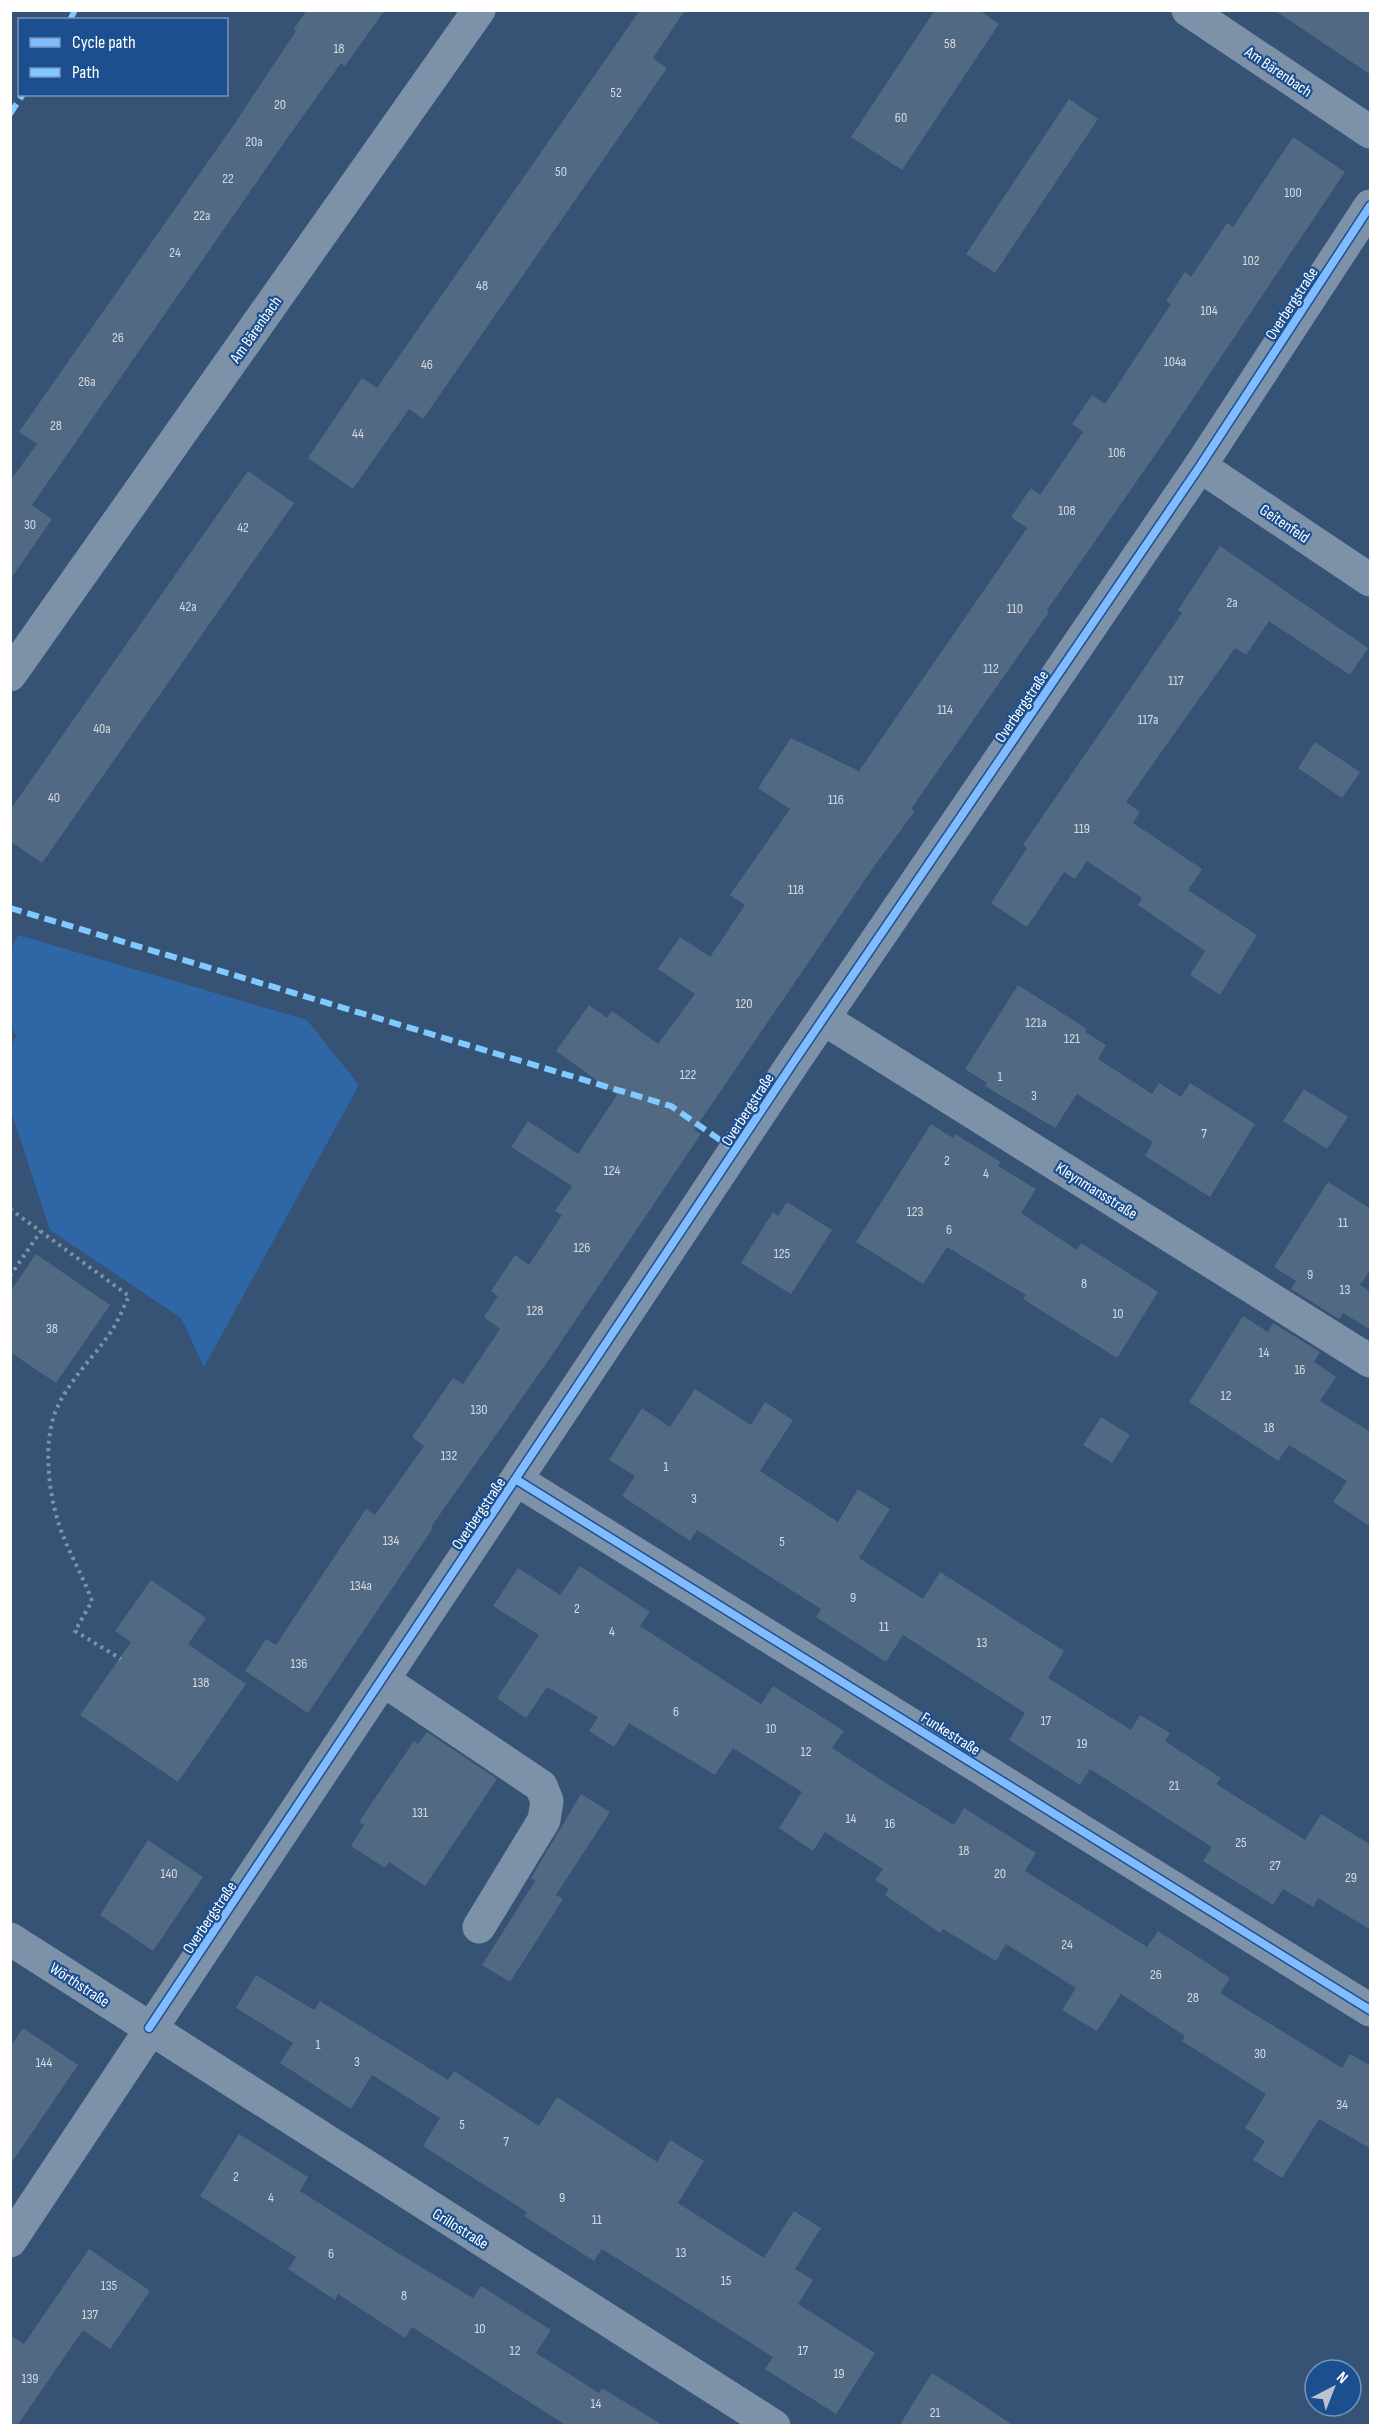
<svg xmlns="http://www.w3.org/2000/svg" width="1381" height="2436" font-family="'Sofia Sans Condensed',sans-serif">
<style>
.green{fill:#2f66a5}
.building{fill:#526984}
.lines{fill:none;stroke-linecap:round;stroke-linejoin:round}
.path{stroke:#7d92a8;stroke-width:4;stroke-dasharray:3 4.5;stroke-linecap:butt}
.minor{stroke:#7d92a8;stroke-width:33}
.quiet{stroke:#80caff;stroke-width:6;stroke-dasharray:12 6;stroke-linecap:butt}
.cycleway-casing{stroke:#1b4f8f;stroke-width:11}
.cycleway{stroke:#80bcff;stroke-width:8}
.labels{text-anchor:middle;stroke-width:4.5;stroke-linejoin:round;paint-order:stroke}
.number-label{font-size:14px;fill:#d4dae0}
.street-label{font-size:16px;fill:#fff;stroke:#1b4f8f}
</style>
<rect width="100%" height="100%" fill="#365274"/>
<path class="green" d="M18,935L307,1020L359,1085L204,1367L181,1318L50,1230L11,1111V1044L17,1036L11,1028V949Z"/>
<g class="building">
<path d="M307,10H385L345,66L341,63L288,137L32,505L52,519L10,580V481L37,444L19,432L235,123L296,31L294,29Z"/>
<path d="M640,10H685L653,58L667,68L423,419L409,409L353,489L308,458L362,378L377,388Z"/>
<path d="M935,10H979L999,24L902,170L851,137Z"/>
<path d="M1274,10H1371V75Z"/>
<path d="M1069,99L1098,119L995,273L966,254Z"/>
<path d="M1293,137L1345,172L1162,445L1047,610L1049,612L911,809L915,811L875,865L694,1130L701,1134L548,1361L431,1527L433,1528L308,1713L245,1671L266,1639L276,1645L366,1509L375,1515L424,1446L412,1437L453,1378L463,1384L500,1329L484,1317L498,1296L491,1291L515,1255L529,1265L562,1215L555,1211L572,1186L511,1147L528,1121L578,1154L617,1095L556,1051L589,1005L607,1018L612,1011L658,1044L695,994L658,969L680,937L710,957L745,905L730,895L790,809L758,788L791,738L859,771L1027,528L1011,517L1031,488L1040,495L1083,432L1072,424L1092,395L1105,404L1171,304L1166,301L1185,272L1191,277L1227,223L1233,227Z"/>
<path d="M248,471L294,503L42,863L10,841V810Z"/>
<path d="M1220,546L1368,648L1350,675L1269,621L1246,655L1235,648L1126,802L1140,812L1133,823L1202,869L1188,890L1257,935L1220,995L1190,975L1205,951L1138,905L1142,898L1087,861L1075,879L1064,872L1027,927L991,903L1027,848L1023,845L1182,613L1178,610Z"/>
<path d="M1315,742L1360,772L1342,798L1298,768Z"/>
<path d="M1018,985L1087,1029L1085,1032L1106,1045L1098,1059L1152,1094L1159,1083L1181,1097L1190,1083L1255,1124L1210,1197L1145,1156L1153,1142L1077,1094L1055,1128L985,1086L987,1083L965,1069Z"/>
<path d="M1304,1089L1348,1117L1327,1149L1283,1121Z"/>
<path d="M931,1124L953,1138L955,1134L1001,1162L998,1166L1036,1189L1021,1213L1077,1250L1081,1243L1158,1292L1117,1358L1023,1299L1026,1295L947,1247L923,1284L856,1242Z"/>
<path d="M1328,1182L1371,1209V1269L1360,1285L1371,1292V1330L1343,1313L1339,1319L1291,1289L1296,1281L1274,1267Z"/>
<path d="M787,1202L832,1230L791,1294L741,1263L773,1212L778,1216Z"/>
<path d="M36,1254L110,1305L56,1383L10,1352V1292Z"/>
<path d="M1243,1316L1268,1332L1273,1323L1320,1352L1314,1362L1336,1377L1320,1401L1371,1432V1527L1333,1502L1347,1481L1289,1445L1278,1461L1189,1402Z"/>
<path d="M695,1389L751,1425L765,1402L793,1420L760,1471L838,1522L858,1489L890,1509L859,1558L923,1599L940,1572L1064,1651L1048,1678L1131,1730L1140,1715L1170,1733L1165,1741L1221,1778L1216,1784L1305,1840L1321,1814L1371,1845V1930L1318,1898L1313,1907L1283,1889L1273,1905L1203,1861L1212,1847L1090,1769L1080,1785L1009,1740L1025,1713L903,1635L886,1662L816,1617L821,1609L697,1530L690,1541L622,1496L635,1476L609,1460L642,1408L670,1427Z"/>
<path d="M1101,1417L1130,1435L1112,1463L1083,1445Z"/>
<path d="M580,1566L650,1612L640,1626L761,1704L773,1686L844,1731L832,1748L892,1787L954,1825L964,1808L1036,1853L1025,1871L1147,1947L1158,1931L1230,1978L1220,1993L1342,2068L1350,2054L1371,2066V2149L1319,2119L1282,2178L1253,2160L1265,2141L1245,2128L1266,2094L1182,2041L1185,2036L1121,1994L1097,2031L1062,2010L1076,1988L1006,1944L996,1961L943,1929L940,1933L885,1895L889,1889L875,1880L883,1869L825,1832L813,1851L779,1828L802,1792L733,1748L715,1775L629,1723L614,1747L589,1731L598,1717L547,1687L526,1718L497,1698L539,1635L493,1606L518,1568L560,1595Z"/>
<path d="M151,1580L206,1618L188,1644L246,1684L178,1782L80,1715L131,1642L115,1631Z"/>
<path d="M427,1732L497,1779L425,1886L389,1862L385,1868L351,1846L364,1825L359,1822L375,1798L414,1741L418,1744Z"/>
<path d="M581,1794L610,1812L556,1895L563,1899L510,1982L482,1965L535,1881L543,1886L531,1878Z"/>
<path d="M148,1840L203,1877L153,1951L100,1915Z"/>
<path d="M256,1975L314,2010L320,2001L448,2080L454,2071L539,2126L557,2097L657,2162L670,2140L704,2161L678,2203L764,2258L794,2211L821,2228L795,2269L813,2280L798,2304L875,2353L836,2414L765,2369L773,2357L602,2249L594,2261L524,2216L527,2212L423,2146L440,2118L372,2075L351,2109L280,2063L293,2043L236,2008Z"/>
<path d="M23,2028L78,2065L10,2165V2047Z"/>
<path d="M239,2134L308,2177L300,2191L401,2255L473,2298L481,2286L551,2330L536,2353L599,2393L602,2388L664,2426H567L412,2327L405,2338L338,2294L335,2300L288,2269L296,2257L200,2196Z"/>
<path d="M89,2249L150,2291L110,2349L83,2330L17,2426H10V2335L24,2344Z"/>
<path d="M932,2373L972,2398L1014,2426H899Z"/>
</g>
<g class="lines">
<g class="path">
<path d="M10,1209L129,1296C123,1308 118,1322 110,1333C93,1358 70,1379 57,1408C41,1443 49,1503 64,1538C73,1560 84,1579 92,1601L75,1631L121,1659"/>
<path d="M10,1276L41,1231"/>
</g>
<g class="minor">
<path d="M1188,10L1370,132"/>
<path d="M1200,466L1370,580"/>
<path d="M10,675L479,10"/>
<path d="M824,1019L1370,1361"/>
<path d="M517,1480L1370,2010"/>
<path d="M383,1680L541,1786L547,1801L544,1820L479,1927"/>
<path d="M10,1939L774,2426"/>
<path d="M10,2241L795,1060L1200,466L1370,206"/>
</g>
<g class="quiet">
<path d="M70,20L75,10"/>
<path d="M10,114L23,94"/>
<path d="M10,908L671,1106L736,1151"/>
</g>
<defs>
<g id="cycleway">
<path d="M517,1480L1370,2010"/>
<path d="M149,2028L795,1060L1200,466L1370,206"/>
</g>
</defs>
<use href="#cycleway" class="cycleway-casing"/>
<use href="#cycleway" class="cycleway"/>
</g>
<g class="labels">
<g class="number-label">
<text x="950" y="48">58</text>
<text x="339" y="53">18</text>
<text x="616" y="97">52</text>
<text x="280" y="109">20</text>
<text x="901" y="122">60</text>
<text x="254" y="146">20a</text>
<text x="561" y="176">50</text>
<text x="228" y="183">22</text>
<text x="1293" y="197">100</text>
<text x="202" y="220">22a</text>
<text x="175" y="257">24</text>
<text x="1251" y="265">102</text>
<text x="482" y="290">48</text>
<text x="1209" y="315">104</text>
<text x="118" y="342">26</text>
<text x="1175" y="366">104a</text>
<text x="427" y="369">46</text>
<text x="87" y="386">26a</text>
<text x="56" y="430">28</text>
<text x="358" y="438">44</text>
<text x="1117" y="457">106</text>
<text x="1067" y="515">108</text>
<text x="30" y="529">30</text>
<text x="243" y="532">42</text>
<text x="1232" y="607">2a</text>
<text x="188" y="611">42a</text>
<text x="1015" y="613">110</text>
<text x="991" y="673">112</text>
<text x="1176" y="685">117</text>
<text x="945" y="714">114</text>
<text x="1148" y="724">117a</text>
<text x="102" y="733">40a</text>
<text x="54" y="802">40</text>
<text x="836" y="804">116</text>
<text x="1082" y="833">119</text>
<text x="796" y="894">118</text>
<text x="744" y="1008">120</text>
<text x="1036" y="1027">121a</text>
<text x="1072" y="1043">121</text>
<text x="688" y="1079">122</text>
<text x="1000" y="1081">1</text>
<text x="1034" y="1100">3</text>
<text x="1204" y="1138">7</text>
<text x="947" y="1165">2</text>
<text x="612" y="1175">124</text>
<text x="986" y="1178">4</text>
<text x="915" y="1216">123</text>
<text x="1343" y="1227">11</text>
<text x="949" y="1234">6</text>
<text x="582" y="1252">126</text>
<text x="782" y="1258">125</text>
<text x="1310" y="1279">9</text>
<text x="1084" y="1288">8</text>
<text x="1345" y="1294">13</text>
<text x="535" y="1315">128</text>
<text x="1118" y="1318">10</text>
<text x="52" y="1333">38</text>
<text x="1264" y="1357">14</text>
<text x="1300" y="1374">16</text>
<text x="1226" y="1400">12</text>
<text x="479" y="1414">130</text>
<text x="1269" y="1432">18</text>
<text x="449" y="1460">132</text>
<text x="666" y="1471">1</text>
<text x="694" y="1503">3</text>
<text x="391" y="1545">134</text>
<text x="782" y="1546">5</text>
<text x="361" y="1590">134a</text>
<text x="853" y="1602">9</text>
<text x="577" y="1613">2</text>
<text x="884" y="1631">11</text>
<text x="612" y="1636">4</text>
<text x="982" y="1647">13</text>
<text x="299" y="1668">136</text>
<text x="201" y="1687">138</text>
<text x="676" y="1716">6</text>
<text x="1046" y="1725">17</text>
<text x="771" y="1733">10</text>
<text x="1082" y="1748">19</text>
<text x="806" y="1756">12</text>
<text x="1174" y="1790">21</text>
<text x="420" y="1817">131</text>
<text x="851" y="1823">14</text>
<text x="890" y="1828">16</text>
<text x="1241" y="1847">25</text>
<text x="964" y="1855">18</text>
<text x="1275" y="1870">27</text>
<text x="169" y="1878">140</text>
<text x="1000" y="1878">20</text>
<text x="1351" y="1882">29</text>
<text x="1067" y="1949">24</text>
<text x="1156" y="1979">26</text>
<text x="1193" y="2002">28</text>
<text x="318" y="2049">1</text>
<text x="1260" y="2058">30</text>
<text x="357" y="2066">3</text>
<text x="44" y="2067">144</text>
<text x="1342" y="2109">34</text>
<text x="462" y="2129">5</text>
<text x="506" y="2146">7</text>
<text x="236" y="2181">2</text>
<text x="271" y="2202">4</text>
<text x="562" y="2202">9</text>
<text x="597" y="2224">11</text>
<text x="681" y="2257">13</text>
<text x="331" y="2258">6</text>
<text x="726" y="2285">15</text>
<text x="109" y="2290">135</text>
<text x="404" y="2300">8</text>
<text x="90" y="2319">137</text>
<text x="480" y="2333">10</text>
<text x="515" y="2355">12</text>
<text x="803" y="2355">17</text>
<text x="839" y="2378">19</text>
<text x="30" y="2383">139</text>
<text x="596" y="2408">14</text>
<text x="935" y="2417">21</text>
</g>
<g class="street-label">
<text transform="translate(1279 71) rotate(34)" y="6">Am Bärenbach</text>
<text transform="translate(1291 303) rotate(-57)" y="6">Overbergstraße</text>
<text transform="translate(255 329) rotate(-55)" y="6">Am Bärenbach</text>
<text transform="translate(1285 523) rotate(34)" y="6">Geitenfeld</text>
<text transform="translate(1021 706) rotate(-56)" y="6">Overbergstraße</text>
<text transform="translate(747 1109) rotate(-57)" y="6">Overbergstraße</text>
<text transform="translate(1097 1190) rotate(32)" y="6">Kleynmansstraße</text>
<text transform="translate(478 1513) rotate(-56)" y="6">Overbergstraße</text>
<text transform="translate(951 1733) rotate(32)" y="6">Funkestraße</text>
<text transform="translate(209 1917) rotate(-56)" y="6">Overbergstraße</text>
<text transform="translate(80 1984) rotate(33)" y="6">Wörthstraße</text>
<text transform="translate(461 2228) rotate(32)" y="6">Grillostraße</text>
</g>
</g>
<rect width="1381" height="2436" fill="none" stroke="#ffffff" stroke-width="24"/>
<rect x="18" y="18" width="210" height="78" fill="#1b4f8f" stroke="#7695bc" stroke-width="1.5"/>
<rect x="30" y="38" width="30" height="9" fill="#80bcff" stroke="#7695bc" stroke-width="1.5"/>
<text x="72" y="48" font-size="18" fill="#ffffff">Cycle path</text>
<rect x="30" y="68" width="30" height="9" fill="#80caff" stroke="#7695bc" stroke-width="1.5"/>
<text x="72" y="78" font-size="18" fill="#ffffff">Path</text>
<g transform="translate(1333 2388) rotate(42)"><circle r="28" fill="#1b4f8f" stroke="#7695bc" stroke-width="1.5"/>
<path d="M0-4.5L10 22L0 15L-10 22Z" fill="#b9c2ce"/>
<text y="-9" font-size="16" font-weight="bold" text-anchor="middle" fill="#ffffff">N</text>
</g>
</svg>
